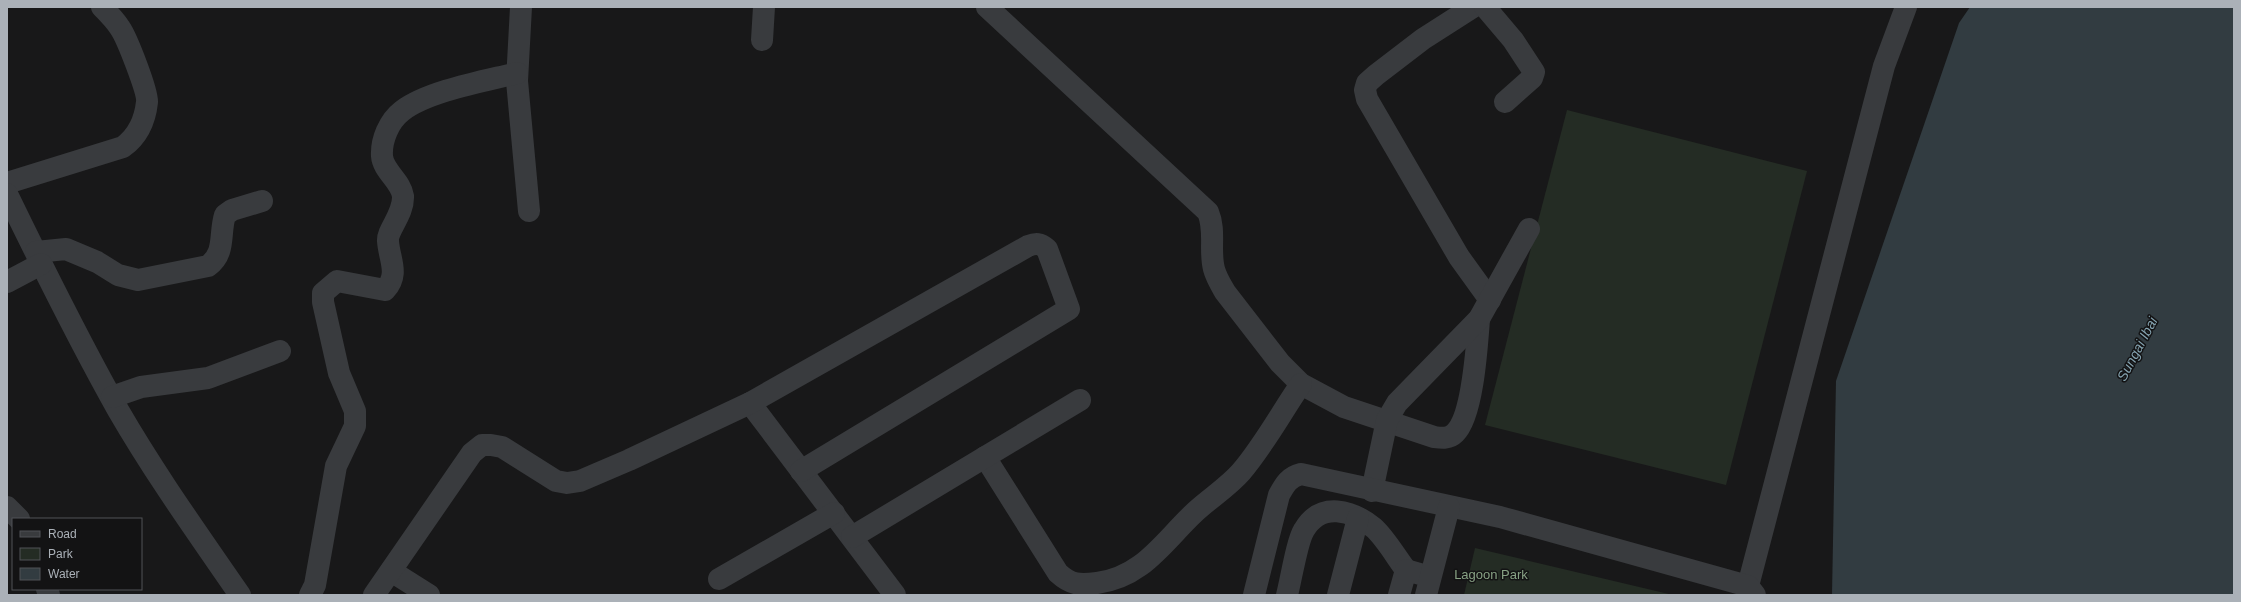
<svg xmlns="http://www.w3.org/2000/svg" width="2241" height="602" font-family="Arial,sans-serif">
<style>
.green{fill:#242c24}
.water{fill:#323c41}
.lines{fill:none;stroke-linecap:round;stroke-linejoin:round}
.minor{stroke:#393b3e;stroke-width:22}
.labels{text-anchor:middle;stroke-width:3;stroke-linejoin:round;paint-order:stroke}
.park-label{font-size:13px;fill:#87a184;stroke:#131314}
.water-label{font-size:14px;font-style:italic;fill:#85a3b0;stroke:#131314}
</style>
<rect width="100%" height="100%" fill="#181819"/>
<g class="green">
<path d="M1567,110L1807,171L1726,485L1485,425Z"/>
<path d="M1475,548L1673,595H1464Z"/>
</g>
<path class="water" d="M1970,7H2234V595H1832L1836,381L1959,23Z"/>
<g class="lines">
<g class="minor">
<path d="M521,7L517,81L529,211"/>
<path d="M987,7L1208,212C1216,231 1209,250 1214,269C1216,277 1221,285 1225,292L1280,363L1301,384L1344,407L1434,437C1442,438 1449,439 1455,433C1473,416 1477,345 1479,319"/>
<path d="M1473,7L1423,39L1376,75L1367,83L1365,90L1367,99L1459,257L1490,300"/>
<path d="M1485,7L1513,40L1534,72L1532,78L1505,102"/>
<path d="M762,40L764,7"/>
<path d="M7,183L123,147C138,136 145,121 147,102C148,92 127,38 120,28C115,20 109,14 102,7"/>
<path d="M7,194C42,266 78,339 118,410C155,474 198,534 240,595"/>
<path d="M36,252L66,249L97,262L118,275L138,280L208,266C226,253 219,234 225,215L232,210L262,201"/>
<path d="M7,282L41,264"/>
<path d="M112,397L141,387L208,378L280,351"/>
<path d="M750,403L895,595"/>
<path d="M985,457L1058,573C1071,585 1079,585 1097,583C1143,577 1163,542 1195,512C1210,498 1228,487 1241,472C1264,445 1281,413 1301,384"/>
<path d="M1372,491L1387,420L1397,403L1479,319L1529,229"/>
<path d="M7,507L19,519"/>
<path d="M852,537L1080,400"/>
<path d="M391,571L429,595"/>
<path d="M719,579L834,513"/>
<path d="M1748,586L1884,66L1906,7"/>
<path d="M47,589L49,595"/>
<path d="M310,595L315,585L336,466L355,426V411L339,373L323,302V293L337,281L385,290C400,274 389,259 388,241C387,230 404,214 403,196C401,181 383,171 382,156C381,140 389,121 402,111C428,91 485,81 517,73"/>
<path d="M374,595L472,453L482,445H491L502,447L556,481L567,483L580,481L629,460L750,403L1028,246C1036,243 1040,243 1047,249L1069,309L801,471"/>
<path d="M1254,595L1279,495C1285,484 1289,477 1301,474L1500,517L1748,586L1755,595"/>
<path d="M1287,595C1291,580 1297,541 1304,530C1321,501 1352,510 1374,528C1386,539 1396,557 1406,570"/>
<path d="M1338,595L1358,518"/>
<path d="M1399,595L1406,570L1420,574"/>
<path d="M1426,595L1449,507"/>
</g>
</g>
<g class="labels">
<g class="park-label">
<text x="1491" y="579">Lagoon Park</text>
</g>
<g class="water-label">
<text transform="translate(2137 349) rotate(-62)" y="5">Sungai Ibai</text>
</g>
</g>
<rect width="2241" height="602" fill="none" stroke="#abb1b8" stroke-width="16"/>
<rect x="12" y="518" width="130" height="72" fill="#131314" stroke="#505256"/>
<rect x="20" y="531" width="20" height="6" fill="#393b3e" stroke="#505256"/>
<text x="48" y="538" font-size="12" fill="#abb1b8">Road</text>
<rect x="20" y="548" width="20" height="12" fill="#242c24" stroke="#505256"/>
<text x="48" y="558" font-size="12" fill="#abb1b8">Park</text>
<rect x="20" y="568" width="20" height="12" fill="#323c41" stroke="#505256"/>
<text x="48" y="578" font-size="12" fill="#abb1b8">Water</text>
</svg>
